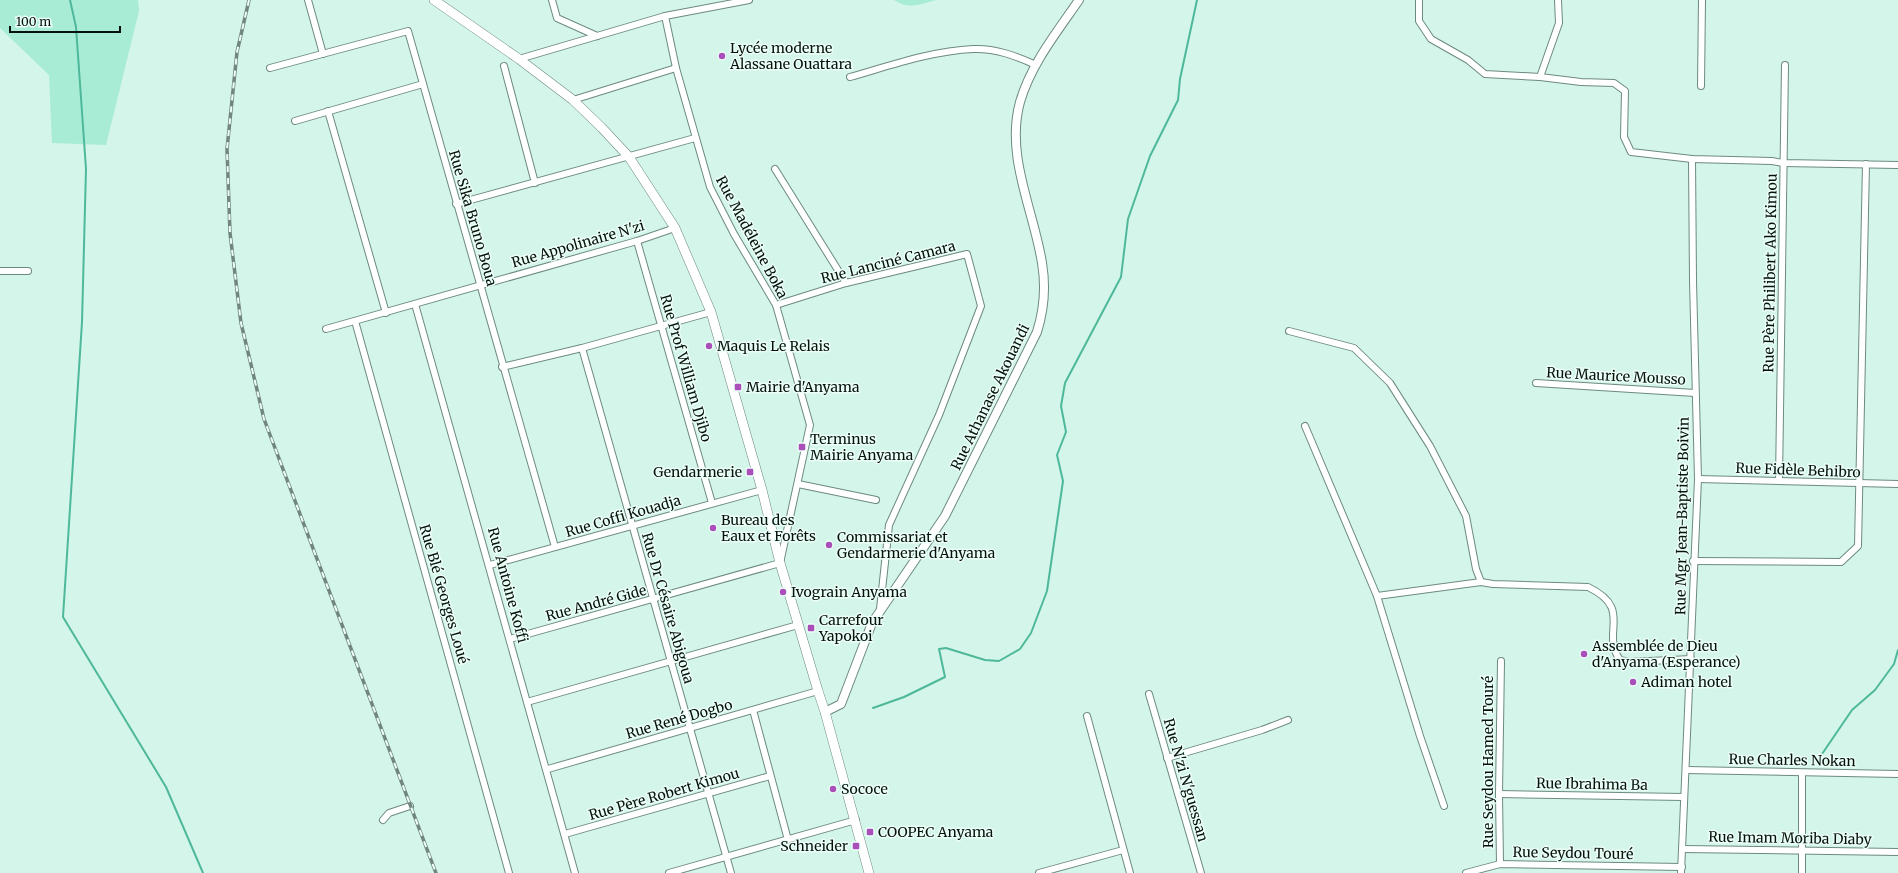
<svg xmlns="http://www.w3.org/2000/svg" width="1898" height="873" font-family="Merriweather,serif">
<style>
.green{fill:#a8ecd6}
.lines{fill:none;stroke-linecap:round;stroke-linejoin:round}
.stream{stroke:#4eb89a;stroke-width:2}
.street-casing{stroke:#6d8a80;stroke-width:8}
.secondary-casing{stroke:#6d8a80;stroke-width:10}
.primary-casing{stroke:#6d8a80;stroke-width:10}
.street{stroke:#fff;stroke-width:6}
.secondary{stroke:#fff;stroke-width:8}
.primary{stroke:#fff;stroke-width:9}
.rail-casing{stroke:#70867e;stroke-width:3.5}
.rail{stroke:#ebfff7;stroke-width:2;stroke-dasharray:6;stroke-linecap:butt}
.poi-dot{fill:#aa4eb9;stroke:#ebfff7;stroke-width:1.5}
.labels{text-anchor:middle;stroke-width:3;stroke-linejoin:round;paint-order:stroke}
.poi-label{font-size:14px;fill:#06110d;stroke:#ebfff7;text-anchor:start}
.street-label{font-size:14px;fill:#06110d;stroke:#ebfff7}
</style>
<rect width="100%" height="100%" fill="#d4f5e9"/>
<g class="green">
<path d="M0,0H138L139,11L106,145L52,143L49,75L0,28Z"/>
<path d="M894,0H936C921,4 908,10 894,0Z"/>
</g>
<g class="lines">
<g class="stream">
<path d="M70,0L76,27L86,169L82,322L63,617L166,787L203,873"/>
<path d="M873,708L904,697L945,677L939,649L946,648L985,660L999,661L1020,649L1031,633L1047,591L1063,481L1057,455L1066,432L1061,406L1065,383L1121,277L1128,219L1150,156L1178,100L1180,79L1197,0"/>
<path d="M1822,754L1852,710L1875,690L1894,664L1898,650"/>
</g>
<defs>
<g id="street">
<path d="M308,0L323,54"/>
<path d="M552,0L557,18L597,36"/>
<path d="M1419,0V21L1431,39L1468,60L1485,74L1540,77L1581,82L1614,83L1625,91L1624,137L1631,152L1692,159L1772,161L1783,163L1898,165"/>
<path d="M519,59L665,16L749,0"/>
<path d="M504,66L535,183"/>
<path d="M270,68L408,31L555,547"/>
<path d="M850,77C889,66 931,51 973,49C995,48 1016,56 1036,65"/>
<path d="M1540,77L1559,23L1558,0"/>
<path d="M1701,86L1702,0"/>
<path d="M573,100L676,68"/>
<path d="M328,111L386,313"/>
<path d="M295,121L423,84"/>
<path d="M775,169L846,283"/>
<path d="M456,204L695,138"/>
<path d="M637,241L712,503"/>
<path d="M0,271H28"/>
<path d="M415,304L575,873"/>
<path d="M776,305L846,283L967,254L981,306L939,415L889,525L880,609"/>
<path d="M355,321L509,873"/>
<path d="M326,329L637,241L675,228"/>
<path d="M1289,331L1354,348L1390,383L1430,446L1466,516L1476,569L1481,582"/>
<path d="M582,348L731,873"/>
<path d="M502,367L582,348L711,312"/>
<path d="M1536,383L1695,393"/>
<path d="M1305,426L1377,596"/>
<path d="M1698,479L1898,484"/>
<path d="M1779,481L1785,65"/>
<path d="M798,484L876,500"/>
<path d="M1693,561L1841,562L1858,546L1866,164"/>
<path d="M490,565L762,490"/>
<path d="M510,639L780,563L810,425L776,305L734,234L710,187L676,68L665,16"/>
<path d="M1149,694L1201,873"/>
<path d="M527,702L798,625"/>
<path d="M753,710L788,840"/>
<path d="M1087,716L1130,873"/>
<path d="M1167,758L1262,730L1288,720"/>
<path d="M548,769L818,691"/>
<path d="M1686,770L1898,774"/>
<path d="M1499,794L1684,797"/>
<path d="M1444,806L1420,736L1377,596L1481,582L1493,584L1588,587C1634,609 1600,632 1620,660L1629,662L1691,659"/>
<path d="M383,820L389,813L410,806"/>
<path d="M565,834L770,776"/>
<path d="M1682,849L1898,852"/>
<path d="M1500,864L1499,794L1501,661"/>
<path d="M669,873L856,820"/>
<path d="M1039,873L1123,850"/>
<path d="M1466,873L1500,864L1682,867"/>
<path d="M1681,873L1698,479L1693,281L1692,159"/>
<path d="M1802,873V773"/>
</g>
<path id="secondary" d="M825,712L841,704L872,623L945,516L1037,332C1044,310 1046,287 1042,263C1034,211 1005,156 1020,102C1031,64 1057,32 1079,0"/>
<path id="primary" d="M434,0L519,59L573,100L602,128L629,157L675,228L711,312L762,490L780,563L818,691L825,712L869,873"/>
</defs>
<use href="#street" class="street-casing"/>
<use href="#secondary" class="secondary-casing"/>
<use href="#primary" class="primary-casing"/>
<use href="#street" class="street"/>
<use href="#secondary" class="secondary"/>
<use href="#primary" class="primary"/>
<defs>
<path id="rail" d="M249,0L237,52L227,149L230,233L241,323L264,419L436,873"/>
</defs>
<use href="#rail" class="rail-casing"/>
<use href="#rail" class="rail"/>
</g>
<g class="poi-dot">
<circle cx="722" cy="56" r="4"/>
<circle cx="709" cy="346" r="4"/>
<rect x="734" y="383" width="8" height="8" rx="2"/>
<rect x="798" y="443" width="8" height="8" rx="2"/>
<rect x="746" y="468" width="8" height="8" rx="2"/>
<circle cx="713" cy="528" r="4"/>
<circle cx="829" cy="545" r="4"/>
<circle cx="783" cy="592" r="4"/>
<rect x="807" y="624" width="8" height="8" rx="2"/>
<circle cx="1584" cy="654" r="4"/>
<circle cx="1633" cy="682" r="4"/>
<circle cx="833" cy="789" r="4"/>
<rect x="866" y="828" width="8" height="8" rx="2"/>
<rect x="852" y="842" width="8" height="8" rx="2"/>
</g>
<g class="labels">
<g class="poi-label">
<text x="730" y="53">Lycée moderne<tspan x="730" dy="16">Alassane Ouattara</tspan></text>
<text x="717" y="351">Maquis Le Relais</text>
<text x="746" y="392">Mairie d'Anyama</text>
<text x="810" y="444">Terminus<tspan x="810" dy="16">Mairie Anyama</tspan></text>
<text x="742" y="477" text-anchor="end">Gendarmerie</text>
<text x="721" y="525">Bureau des<tspan x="721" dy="16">Eaux et Forêts</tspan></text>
<text x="837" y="542">Commissariat et<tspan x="837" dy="16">Gendarmerie d'Anyama</tspan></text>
<text x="791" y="597">Ivograin Anyama</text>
<text x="819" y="625">Carrefour<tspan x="819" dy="16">Yapokoi</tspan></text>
<text x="1592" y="651">Assemblée de Dieu<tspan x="1592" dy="16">d'Anyama (Esperance)</tspan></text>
<text x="1641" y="687">Adiman hotel</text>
<text x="841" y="794">Sococe</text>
<text x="878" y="837">COOPEC Anyama</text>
<text x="848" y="851" text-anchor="end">Schneider</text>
</g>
<g class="street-label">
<text transform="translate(473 218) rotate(74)" y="5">Rue Sika Bruno Boua</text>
<text transform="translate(752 237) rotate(62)" y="5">Rue Madéleine Boka</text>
<text transform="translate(578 244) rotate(-16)" y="5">Rue Appolinaire N'zi</text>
<text transform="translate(888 262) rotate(-14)" y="5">Rue Lanciné Camara</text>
<text transform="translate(1770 273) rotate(-89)" y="5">Rue Père Philibert Ako Kimou</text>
<text transform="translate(686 368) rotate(74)" y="5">Rue Prof William Djibo</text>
<text transform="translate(1616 376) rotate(3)" y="5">Rue Maurice Mousso</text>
<text transform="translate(990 397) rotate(-64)" y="5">Rue Athanase Akouandi</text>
<text transform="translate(1798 470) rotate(2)" y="5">Rue Fidèle Behibro</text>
<text transform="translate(623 516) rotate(-16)" y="5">Rue Coffi Kouadja</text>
<text transform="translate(1682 516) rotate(-89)" y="5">Rue Mgr Jean-Baptiste Boivin</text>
<text transform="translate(508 585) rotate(75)" y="5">Rue Antoine Koffi</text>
<text transform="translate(444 594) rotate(74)" y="5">Rue Blé Georges Loué</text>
<text transform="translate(596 603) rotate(-15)" y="5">Rue André Gide</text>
<text transform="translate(668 608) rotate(74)" y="5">Rue Dr Césaire Abigoua</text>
<text transform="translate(679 719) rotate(-16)" y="5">Rue René Dogbo</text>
<text transform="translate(1792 760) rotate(1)" y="5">Rue Charles Nokan</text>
<text transform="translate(1488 762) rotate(-90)" y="5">Rue Seydou Hamed Touré</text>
<text transform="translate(1186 780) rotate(74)" y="5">Rue N'zi N'guessan</text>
<text transform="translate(1592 784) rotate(1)" y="5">Rue Ibrahima Ba</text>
<text transform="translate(664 794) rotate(-16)" y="5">Rue Père Robert Kimou</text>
<text transform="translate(1790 838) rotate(1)" y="5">Rue Imam Moriba Diaby</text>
<text transform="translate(1573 853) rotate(1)" y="5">Rue Seydou Touré</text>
</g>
</g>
<path d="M10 26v6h110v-6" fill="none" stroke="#06110d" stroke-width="2"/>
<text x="16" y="26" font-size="12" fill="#06110d" stroke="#ebfff7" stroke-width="3" paint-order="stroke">100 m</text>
</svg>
